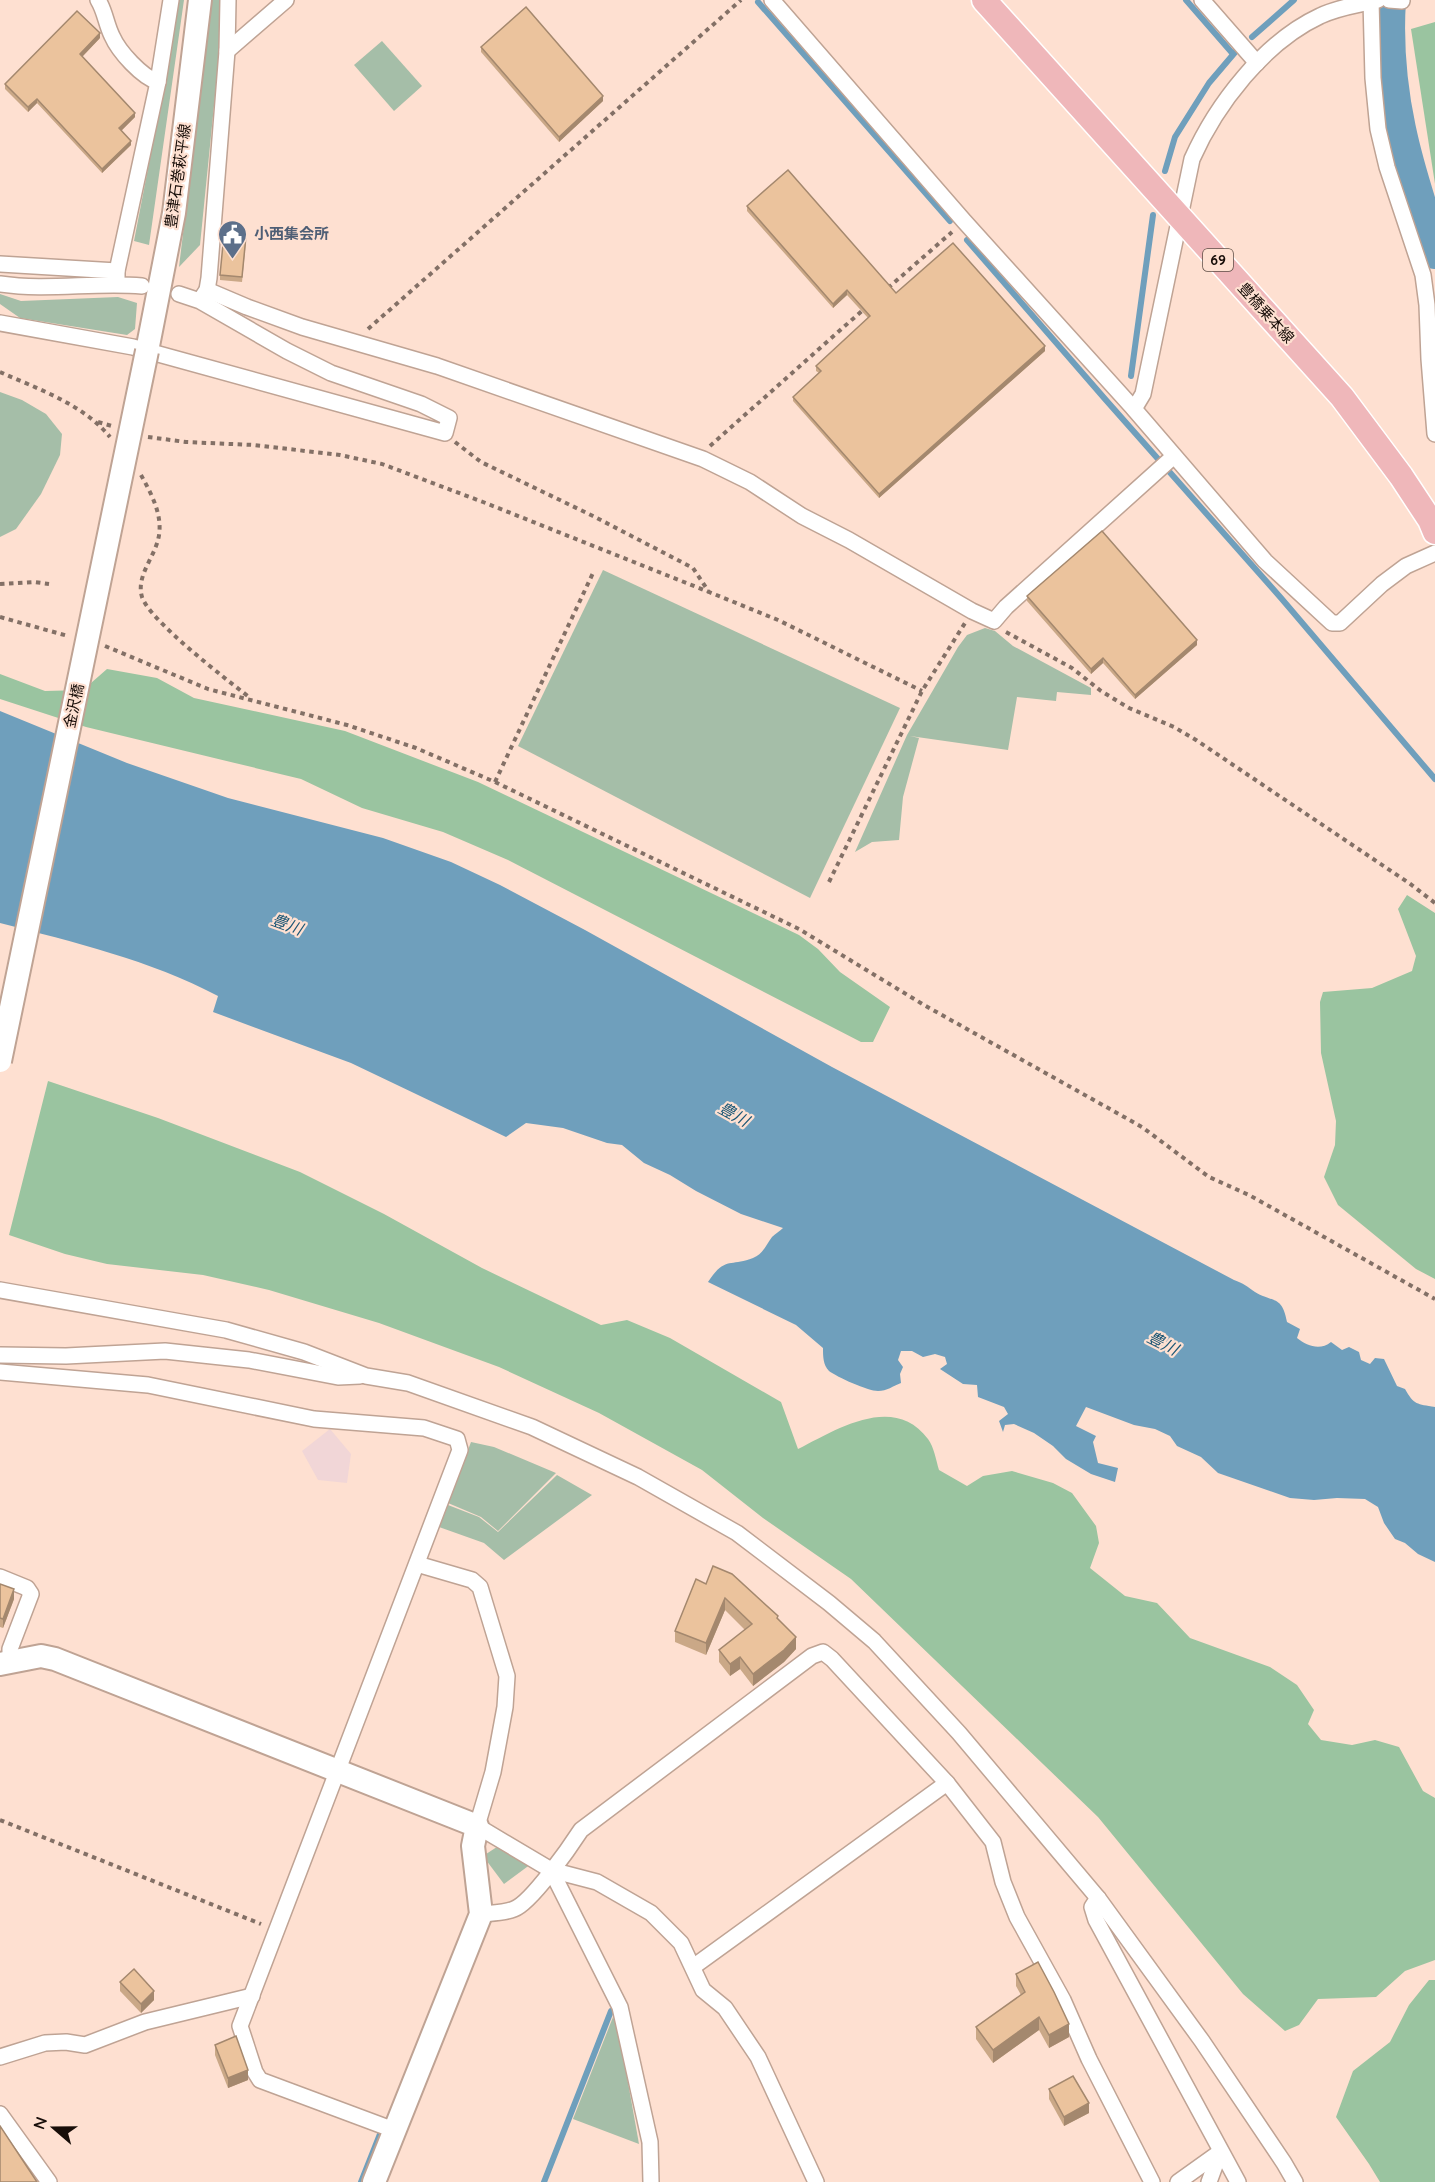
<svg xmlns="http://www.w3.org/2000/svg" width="1435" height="2182" font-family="Quicksand,'Noto Sans JP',sans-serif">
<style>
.industrial{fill:#f1d6d7}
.green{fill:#a5bea8}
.forest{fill:#9ac4a0}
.water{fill:#6f9fbc}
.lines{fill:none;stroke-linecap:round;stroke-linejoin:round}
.stream{stroke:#6f9fbc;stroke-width:6}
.river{stroke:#6f9fbc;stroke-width:34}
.street-casing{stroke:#bfa394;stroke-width:18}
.secondary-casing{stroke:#bfa394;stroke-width:26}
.primary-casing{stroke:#fff;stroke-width:27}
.path{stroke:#837066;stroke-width:4;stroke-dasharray:4.5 4.5;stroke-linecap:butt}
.street{stroke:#fff;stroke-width:15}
.secondary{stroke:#fff;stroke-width:22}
.primary{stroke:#efb7ba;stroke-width:24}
.secondary-bridge-casing{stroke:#bfa394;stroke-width:26;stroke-linecap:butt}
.secondary-bridge{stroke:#fff;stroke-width:22}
.wall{fill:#caa887}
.shaded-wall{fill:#a4886e}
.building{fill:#ebc39d;stroke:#a4886e;stroke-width:1.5}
.labels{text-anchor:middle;stroke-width:4.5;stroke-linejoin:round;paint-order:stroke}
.shield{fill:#fee0d1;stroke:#5c4c44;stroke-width:1.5}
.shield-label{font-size:14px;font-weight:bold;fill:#170d08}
.street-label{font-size:15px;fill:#170d08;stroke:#fee0d1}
.service-label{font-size:15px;font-weight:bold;fill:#4e5e75;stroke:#fee0d1;text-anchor:start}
.water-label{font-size:16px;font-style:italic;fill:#1b5675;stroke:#fee0d1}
</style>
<rect width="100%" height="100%" fill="#fee0d1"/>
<path class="industrial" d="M330,1429L351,1454L347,1483L318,1480L302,1451Z"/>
<g class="green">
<path d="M177,0H184L149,245L134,241L162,96Z"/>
<path d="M211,0H221L218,66L200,245L179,267Z"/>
<path d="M382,41L422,86L394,111L354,65Z"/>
<path d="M0,294L21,301L118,297L137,303L135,329L127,335L20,318L0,304Z"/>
<path d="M0,392L22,400L46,414L62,434L60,455L41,494L16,529L0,537Z"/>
<path d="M603,570L900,708L810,898L518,746Z"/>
<path d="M985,628L995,631L1013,646L1091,688V695L1057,692L1056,701L1017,697L1008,750L910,736L919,738L903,797L899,840L872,842L855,852L907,735L958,647L967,635Z"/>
<path d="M471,1442L494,1447L556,1473L498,1531L481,1517L448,1503Z"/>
<path d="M557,1475L592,1495L504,1560L484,1543L439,1527L448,1505L479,1517L498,1532Z"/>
<path d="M500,1845L531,1864L504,1884L483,1856Z"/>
<path d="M613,2017L619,2032L639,2144L573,2119Z"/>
</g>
<g class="forest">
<path d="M1435,22V184L1411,29Z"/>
<path d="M107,669L157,678L194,698L345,731L478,782L799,935L818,949L840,972L890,1007L873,1042H861L508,860L443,832L362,808L301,779L86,727L0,699V674L45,691L83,690Z"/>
<path d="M1407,895L1435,913V1279L1416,1269L1338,1205L1324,1177L1335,1145L1336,1121L1321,1053L1320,1002L1323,992L1372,988L1412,971L1416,956L1398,909Z"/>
<path d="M48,1081L158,1118L300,1172L384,1214L482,1268L601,1325L627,1320L670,1338L781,1402L798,1449C837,1429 894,1393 928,1439C934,1447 936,1460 939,1470L967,1486L983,1476L1012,1471L1053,1483L1072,1493L1096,1526L1099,1543L1090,1568L1125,1596L1157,1603L1190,1638L1270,1667L1297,1685L1314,1710L1308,1724L1321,1740L1352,1745L1375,1740L1399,1747L1423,1791L1435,1798V1960L1405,1971L1376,1997L1318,1999L1299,2025L1285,2031L1243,1994L1098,1817L851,1579L763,1518L702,1470L599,1413L499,1367L379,1323L269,1290L203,1275L107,1264L65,1254L9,1235Z"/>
<path d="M1429,1980H1435V2182H1380L1369,2164L1336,2117L1353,2071L1390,2042L1409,2005Z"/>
</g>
<path class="water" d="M0,711L127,763L228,798L383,838L451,862L500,885L585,930L832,1067L1234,1280C1243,1283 1248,1287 1255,1292C1273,1303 1282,1295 1287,1322L1300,1329L1297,1338C1307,1346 1320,1351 1331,1342L1342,1350L1349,1347L1359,1352L1361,1360L1370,1364L1375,1358L1384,1359L1397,1386L1405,1389C1414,1405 1417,1404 1435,1407V1562L1418,1554L1405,1543L1395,1539L1384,1523L1378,1507L1365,1499L1337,1498L1314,1500L1290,1498L1218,1473L1201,1457L1177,1446L1170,1436L1155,1429L1134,1425L1086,1407L1076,1426L1096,1436L1093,1442L1098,1463L1118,1468L1115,1482L1091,1474L1066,1459L1053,1446L1034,1433L1014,1424L1005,1425L1003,1432L999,1421L1008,1414L1004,1407L978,1397L977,1385L963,1384L940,1369L947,1364L945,1357L935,1354L923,1357L912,1351H901L898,1360L903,1367L900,1374L901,1383C893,1386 887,1391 878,1391C868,1391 837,1377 829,1371C823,1365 823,1356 823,1348L796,1325L708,1282C725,1256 730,1267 753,1258C763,1254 766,1245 772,1237C775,1234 780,1231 783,1228L741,1214L696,1191L670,1175L644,1163L622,1145L607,1143L563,1128L526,1123L506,1137L351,1063L213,1012L218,996C150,960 73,942 0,923Z"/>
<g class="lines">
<g class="stream">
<path d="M1186,0L1233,54"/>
<path d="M758,2L950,221"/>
<path d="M1252,37L1294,0"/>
<path d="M1165,171L1175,137L1209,83L1237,50"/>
<path d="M967,240L1105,399L1281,598L1435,779"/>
<path d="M1131,376L1153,215"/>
<path d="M361,2182L380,2134"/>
<path d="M544,2182L611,2011"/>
</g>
<path class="river" d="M1389,0C1383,92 1406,167 1435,252"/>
<defs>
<g id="street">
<path d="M98,0C105,11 106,24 112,36C119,52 142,77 158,82"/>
<path d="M772,0L964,221L1134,409L1265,561L1332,623H1340L1382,584L1406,566L1435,553"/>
<path d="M1202,0L1257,63"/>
<path d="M1371,0L1373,78L1378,129L1387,167L1423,275L1427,305L1429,359L1435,434"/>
<path d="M1389,0L1402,1"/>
<path d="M227,51L286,0"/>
<path d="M0,264L117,271"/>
<path d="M0,284C47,291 94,282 142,286"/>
<path d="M117,284V271L158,82L171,0"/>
<path d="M207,290L247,307L302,327L437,366L703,459L750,482L802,516L849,540L972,611L994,621L1006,607L1174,456"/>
<path d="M201,299L207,290L209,278L227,51L228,0"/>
<path d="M0,323L133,347L445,433L449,418L421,404L331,373L287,351L200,301L179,294"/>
<path d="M1134,409L1143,394L1192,159C1216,105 1264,42 1320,16C1338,7 1358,5 1378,0"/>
<path d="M0,1290L226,1330L304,1352L366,1376L408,1383L532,1427L638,1477L737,1533L829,1603L874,1641L959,1733L1098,1898L1202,2041L1284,2163L1295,2182"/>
<path d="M0,1355L66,1356L165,1351L249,1360L338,1377L360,1376"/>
<path d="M0,1372L148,1385L314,1419L424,1428L457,1439L460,1450L240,2026L255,2072L260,2080L394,2130"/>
<path d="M417,1564L472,1580L480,1587L507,1676L505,1707L493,1772L477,1826L551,1870L597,1882L651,1913L681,1943L703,1990L725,2008L758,2057L816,2182"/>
<path d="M0,1577L27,1588L31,1594L10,1649V1662"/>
<path d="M551,1870L620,2007L650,2142L651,2182"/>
<path d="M1098,1898L1092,1907L1096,1920L1238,2182"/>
<path d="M481,1914C491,1913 505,1913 514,1909C531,1903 570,1847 581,1830L812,1656L823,1652L832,1659L947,1783L993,1842L1003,1882L1017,1917L1063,2000L1089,2059L1152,2182"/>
<path d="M693,1967L947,1783"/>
<path d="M0,2057L45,2043L66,2042L85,2045L145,2022L252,1996"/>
<path d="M0,2114L49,2182"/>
<path d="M1178,2182L1220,2152"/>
<path d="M1209,2182L1220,2152"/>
</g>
<g id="secondary">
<path d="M147,351L174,213L200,0"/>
<path d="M0,1664L41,1656L55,1659L477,1826L473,1846L481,1914L374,2182"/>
</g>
<path id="primary" d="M984,0L1342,397L1401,476L1430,520L1435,532"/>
</defs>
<use href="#street" class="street-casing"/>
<use href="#secondary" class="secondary-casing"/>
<use href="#primary" class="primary-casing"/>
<g class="path">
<path d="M888,288L952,232"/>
<path d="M368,329L741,0"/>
<path d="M0,372C38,389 83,404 110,437"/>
<path d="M98,422L112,426"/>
<path d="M148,437L186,442L254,445L340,455L382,464L483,502L709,592"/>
<path d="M455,442L481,462L593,516L693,568L709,592L778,620L922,691"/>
<path d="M710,446L864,309"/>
<path d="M141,475C152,495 164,517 158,540C153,559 136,577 142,597C149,620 227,680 249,697"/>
<path d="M0,584L34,582L49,584"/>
<path d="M0,617L68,636"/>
<path d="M1006,632L1072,668L1101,691L1129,708L1174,727L1196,740L1409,883L1435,903"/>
<path d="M105,646L208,689L347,725L416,748L495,782L799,929L924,1005L1142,1127L1209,1177L1249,1195L1435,1299"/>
<path d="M495,782L593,573"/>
<path d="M829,882L922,691L965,623"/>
<path d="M0,1820L261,1924"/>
</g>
<use href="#street" class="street"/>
<use href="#secondary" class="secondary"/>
<use href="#primary" class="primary"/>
<defs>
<path id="secondary-bridge" d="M0,1061L147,351"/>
</defs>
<use href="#secondary-bridge" class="secondary-bridge-casing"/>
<use href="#secondary-bridge" class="secondary-bridge"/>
</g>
<g class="wall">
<path d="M100,38L82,57L135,117L121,131L131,145L102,173L37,103L28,112L5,89V84Z"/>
<path d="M481,47L603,101L559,142L481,52Z"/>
<path d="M747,206L896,293L1045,351L879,498L793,401V397L819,373L816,371V366L868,318L847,295L833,308L747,211Z"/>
<path d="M246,241L242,282L220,280V275Z"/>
<path d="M1027,596L1197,645L1135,699L1103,663L1091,674L1027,601Z"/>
<path d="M696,1579L778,1619L796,1649L784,1662L753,1686L740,1669L730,1676L719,1662V1650L745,1630L725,1610L706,1655L675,1642V1631Z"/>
<path d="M0,1584L14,1599L3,1628L0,1627Z"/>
<path d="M1016,1974L1069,2037L1049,2048L1039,2030L993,2063L976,2039V2027L1021,1995L1016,1986Z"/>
<path d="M120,1982L154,2000L141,2013L120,1991Z"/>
<path d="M215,2045L248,2080L228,2088L215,2055Z"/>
<path d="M1049,2089L1089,2113L1064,2126L1049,2099Z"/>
</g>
<g class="shaded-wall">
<path d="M100,33V38L80,59V54Z"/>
<path d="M603,96V101L559,142V137Z"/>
<path d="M37,99V103L28,112V107Z"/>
<path d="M135,113V117L119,133V128Z"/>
<path d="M131,141V145L102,173V169Z"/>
<path d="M847,290V295L833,308V304Z"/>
<path d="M1045,346V351L879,498V494Z"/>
<path d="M1197,640V645L1135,699V695Z"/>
<path d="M1103,658V663L1091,674V669Z"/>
<path d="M14,1589V1599L3,1628V1619Z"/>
<path d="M725,1598V1610L706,1655V1643Z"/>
<path d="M796,1637V1649L784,1662L753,1686V1674Z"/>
<path d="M740,1657V1669L730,1676V1664Z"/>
<path d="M154,1991V2000L141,2013V2004Z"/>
<path d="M1039,2017V2030L993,2063V2050Z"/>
<path d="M1069,2024V2037L1049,2048V2035Z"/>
<path d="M248,2070V2080L228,2088V2078Z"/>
<path d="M1089,2103V2113L1064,2126V2117Z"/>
</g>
<g class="building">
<path d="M526,7L603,96L559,137L481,47Z"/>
<path d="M77,11L100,33L80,54L135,113L119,128L131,141L102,169L37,99L28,107L5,84Z"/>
<path d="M788,170L896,293L953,243L1045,346L879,494L793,397L821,371L816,366L870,316L847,290L833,304L747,206Z"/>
<path d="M224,234L246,236L242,277L220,275Z"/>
<path d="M1102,531L1197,640L1135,695L1103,658L1091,669L1027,596Z"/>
<path d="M713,1566L732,1574L778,1616L777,1618L796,1637L784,1650L753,1674L740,1657L730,1664L719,1650L752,1624L725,1598L706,1643L675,1631L696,1579L706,1584Z"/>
<path d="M0,1584L14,1589L3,1619L0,1618Z"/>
<path d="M1038,1962L1054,1992L1069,2024L1049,2035L1039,2017L993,2050L976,2027L1025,1992L1016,1974Z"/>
<path d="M134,1969L154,1991L141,2004L120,1982Z"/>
<path d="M236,2036L248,2070L228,2078L215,2045Z"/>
<path d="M1073,2076L1089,2103L1064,2117L1049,2089Z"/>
<path d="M0,2126L37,2182H0Z"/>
</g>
<defs>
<symbol id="civic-pin" viewBox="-11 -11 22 30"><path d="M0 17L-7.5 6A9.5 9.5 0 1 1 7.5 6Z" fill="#5c6f8a" stroke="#fee0d1"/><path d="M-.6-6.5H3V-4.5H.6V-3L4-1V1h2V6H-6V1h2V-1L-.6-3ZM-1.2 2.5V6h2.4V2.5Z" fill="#fff"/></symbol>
</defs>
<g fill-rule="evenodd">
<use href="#civic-pin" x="216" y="218" width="33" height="45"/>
</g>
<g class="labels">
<rect class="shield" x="1203" y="249" width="30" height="22" rx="4.5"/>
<g class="shield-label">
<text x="1218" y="265">69</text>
</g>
<g class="street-label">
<text transform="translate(178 176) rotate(-82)" y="5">豊津石巻萩平線</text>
<text transform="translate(1266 313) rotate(48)" y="5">豊橋乗本線</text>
<text transform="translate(74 706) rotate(-78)" y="5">金沢橋</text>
</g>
<g class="service-label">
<text x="254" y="239">小西集会所</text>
</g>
<g class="water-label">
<text transform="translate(287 924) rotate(20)" y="6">豊川</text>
<text transform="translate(734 1114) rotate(29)" y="6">豊川</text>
<text transform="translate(1163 1343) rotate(27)" y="6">豊川</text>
</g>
</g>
<g transform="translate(54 2128) rotate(290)" stroke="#fee0d1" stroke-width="4.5" paint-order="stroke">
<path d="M0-4.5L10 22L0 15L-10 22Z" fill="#170d08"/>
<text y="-9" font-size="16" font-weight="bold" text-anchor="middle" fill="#170d08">N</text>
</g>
</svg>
